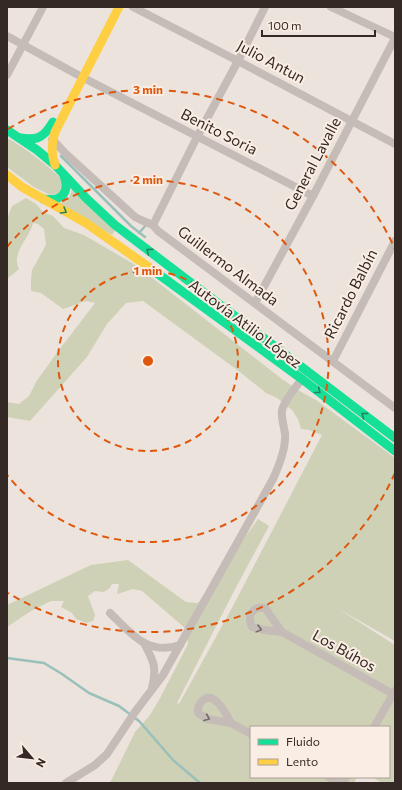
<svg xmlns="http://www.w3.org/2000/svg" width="402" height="790" font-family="Commissioner,sans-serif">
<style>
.green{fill:#cfd1b6}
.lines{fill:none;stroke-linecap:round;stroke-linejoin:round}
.stream{stroke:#99c0bb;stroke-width:2.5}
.street{stroke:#c5bcb7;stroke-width:8}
.fast{stroke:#16e098;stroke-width:9}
.slow{stroke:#ffcf43;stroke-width:9}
.oneway{stroke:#26845e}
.oneway2{stroke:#766b67}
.ring{fill:none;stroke:#df570d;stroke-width:2;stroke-dasharray:7 5}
.labels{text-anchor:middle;stroke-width:4;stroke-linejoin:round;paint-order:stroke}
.street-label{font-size:15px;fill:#352925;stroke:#faede4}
.centre{fill:#df570d;stroke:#faede4;stroke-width:2}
.ring-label{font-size:12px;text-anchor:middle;font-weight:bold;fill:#df570d;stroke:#faede4;stroke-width:4;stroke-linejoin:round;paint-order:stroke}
</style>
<rect width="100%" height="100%" fill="#ece3dd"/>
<g class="green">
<path d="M7,138C27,149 45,164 62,179L60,193L50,195L34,187L7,167Z"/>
<path d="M72,188L116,229L112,235L58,204L67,201L71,193Z"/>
<path d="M26,198L36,204L43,212L53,216L64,228L84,235L137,266L282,379L298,390L316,400L395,458V641L337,608L395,645V783H382L372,777H389V727H251V777H357L354,783H110L135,732L150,715L159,700L188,644L186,629L142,591L133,589L117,594L119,584H112L110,588L104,592L95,591L88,596L95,615L93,621L86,623L76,619L72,613L61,607L64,601H51L31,611L7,627V605L91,565L128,560L186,602L198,603L258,519L269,526L233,593L177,703L179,704L233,606L322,435L309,430L301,429L298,419L292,410L277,398L266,393L240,372L143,301L126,303L107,324L87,357L30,421L7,417V402L19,404L29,396L36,382L56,354L95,303L86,301L63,309L41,293L31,291V280L32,270L46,245L44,229L38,224L33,223C30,236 18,246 17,259C16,262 18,266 19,269L7,279V219L12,206Z"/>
</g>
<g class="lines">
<g class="stream">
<path d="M61,156L131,226L145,237"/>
<path d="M139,233L146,225"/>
<path d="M7,658L44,663L62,674L89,693L119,706L139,721L173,760L200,783"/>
</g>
<g class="street">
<path d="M133,7L238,61L395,144"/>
<path d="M331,7L395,37"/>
<path d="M7,36L78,75L313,196"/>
<path d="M7,75L43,7"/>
<path d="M52,139L65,153L135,217L141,220L153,225L158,231L395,408"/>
<path d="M153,225L197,137L238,61L265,7"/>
<path d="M255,303L313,196L395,38"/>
<path d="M333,361L395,241"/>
<path d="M110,613C131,633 147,656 180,645"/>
<path d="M282,632L265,608C256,607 255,608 250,615V621L252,627L264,630L282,632L393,694"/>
<path d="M144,643C154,662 157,667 152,688"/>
<path d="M231,723C226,714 214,689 202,701C198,705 198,708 198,713L207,719L231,723L251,734"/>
<path d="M374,727L395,691"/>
<path d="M328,777L339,783"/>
<path d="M66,783L95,765L107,754L135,712L163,675L172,659L273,479C279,466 286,449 285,434C284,426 281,418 282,410C285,399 295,388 302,379"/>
<path d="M343,783L346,777"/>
</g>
<g class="fast">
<path d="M7,130L37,150L55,165L87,199L115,225L395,438"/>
<path d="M20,138C38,141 44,137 53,122"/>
<path d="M43,199C62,202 70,193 64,175"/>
<path d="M150,268L302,379L395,451"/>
</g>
<g class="slow">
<path d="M55,165C51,153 51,144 55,132L119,7"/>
<path d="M7,175L22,187L86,223L150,268"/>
</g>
</g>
<defs><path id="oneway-chevron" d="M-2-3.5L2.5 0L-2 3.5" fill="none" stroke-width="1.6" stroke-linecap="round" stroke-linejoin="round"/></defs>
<g class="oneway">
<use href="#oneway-chevron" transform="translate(64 211) rotate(30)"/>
<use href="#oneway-chevron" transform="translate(149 251) rotate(-143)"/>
<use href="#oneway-chevron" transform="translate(318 391) rotate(39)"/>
<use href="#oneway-chevron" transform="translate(364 415) rotate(-143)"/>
</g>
<g class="oneway2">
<use href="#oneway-chevron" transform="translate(259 629) rotate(15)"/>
<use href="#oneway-chevron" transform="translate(207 718) rotate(23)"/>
</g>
<g class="ring">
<circle cx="148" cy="361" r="90"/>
<path d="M7 247A181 181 0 1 1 7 475"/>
<path d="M395 473A271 271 0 0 1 8 593M8 129A271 271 0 0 1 395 249"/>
</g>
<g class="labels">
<g class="street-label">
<text transform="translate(271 62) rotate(28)" y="5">Julio Antun</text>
<text transform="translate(219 132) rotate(27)" y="5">Benito Soria</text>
<text transform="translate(313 164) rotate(-62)" y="5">General Lavalle</text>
<text transform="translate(228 266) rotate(37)" y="5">Guillermo Almada</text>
<text transform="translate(351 294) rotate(-63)" y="5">Ricardo Balbín</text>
<text transform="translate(245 324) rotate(37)" y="5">Autovía Atilio López</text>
<text transform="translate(344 651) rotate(29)" y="5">Los Búhos</text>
</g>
</g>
<circle cx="148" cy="361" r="6" class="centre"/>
<g class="ring-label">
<text x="148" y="94">3 min</text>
<text x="148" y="184">2 min</text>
<text x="148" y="275">1 min</text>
</g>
<rect width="402" height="790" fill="none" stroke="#352925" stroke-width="16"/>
<rect x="250" y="726" width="140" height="52" fill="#faede4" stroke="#ab9f98"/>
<rect x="258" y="739" width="20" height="6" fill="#16e098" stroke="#ab9f98"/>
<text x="286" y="746" font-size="12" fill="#352925">Fluido</text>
<rect x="258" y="759" width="20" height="6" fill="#ffcf43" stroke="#ab9f98"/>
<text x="286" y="766" font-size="12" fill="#352925">Lento</text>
<g transform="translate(32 758) rotate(118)" stroke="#faede4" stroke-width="3" paint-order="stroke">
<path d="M0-3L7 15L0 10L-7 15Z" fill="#352925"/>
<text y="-6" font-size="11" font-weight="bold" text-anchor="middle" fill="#352925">N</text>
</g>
<path d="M262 30v6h113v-6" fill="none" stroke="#352925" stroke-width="2"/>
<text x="268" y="30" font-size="12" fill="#352925" stroke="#faede4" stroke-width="3" paint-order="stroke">100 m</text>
</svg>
